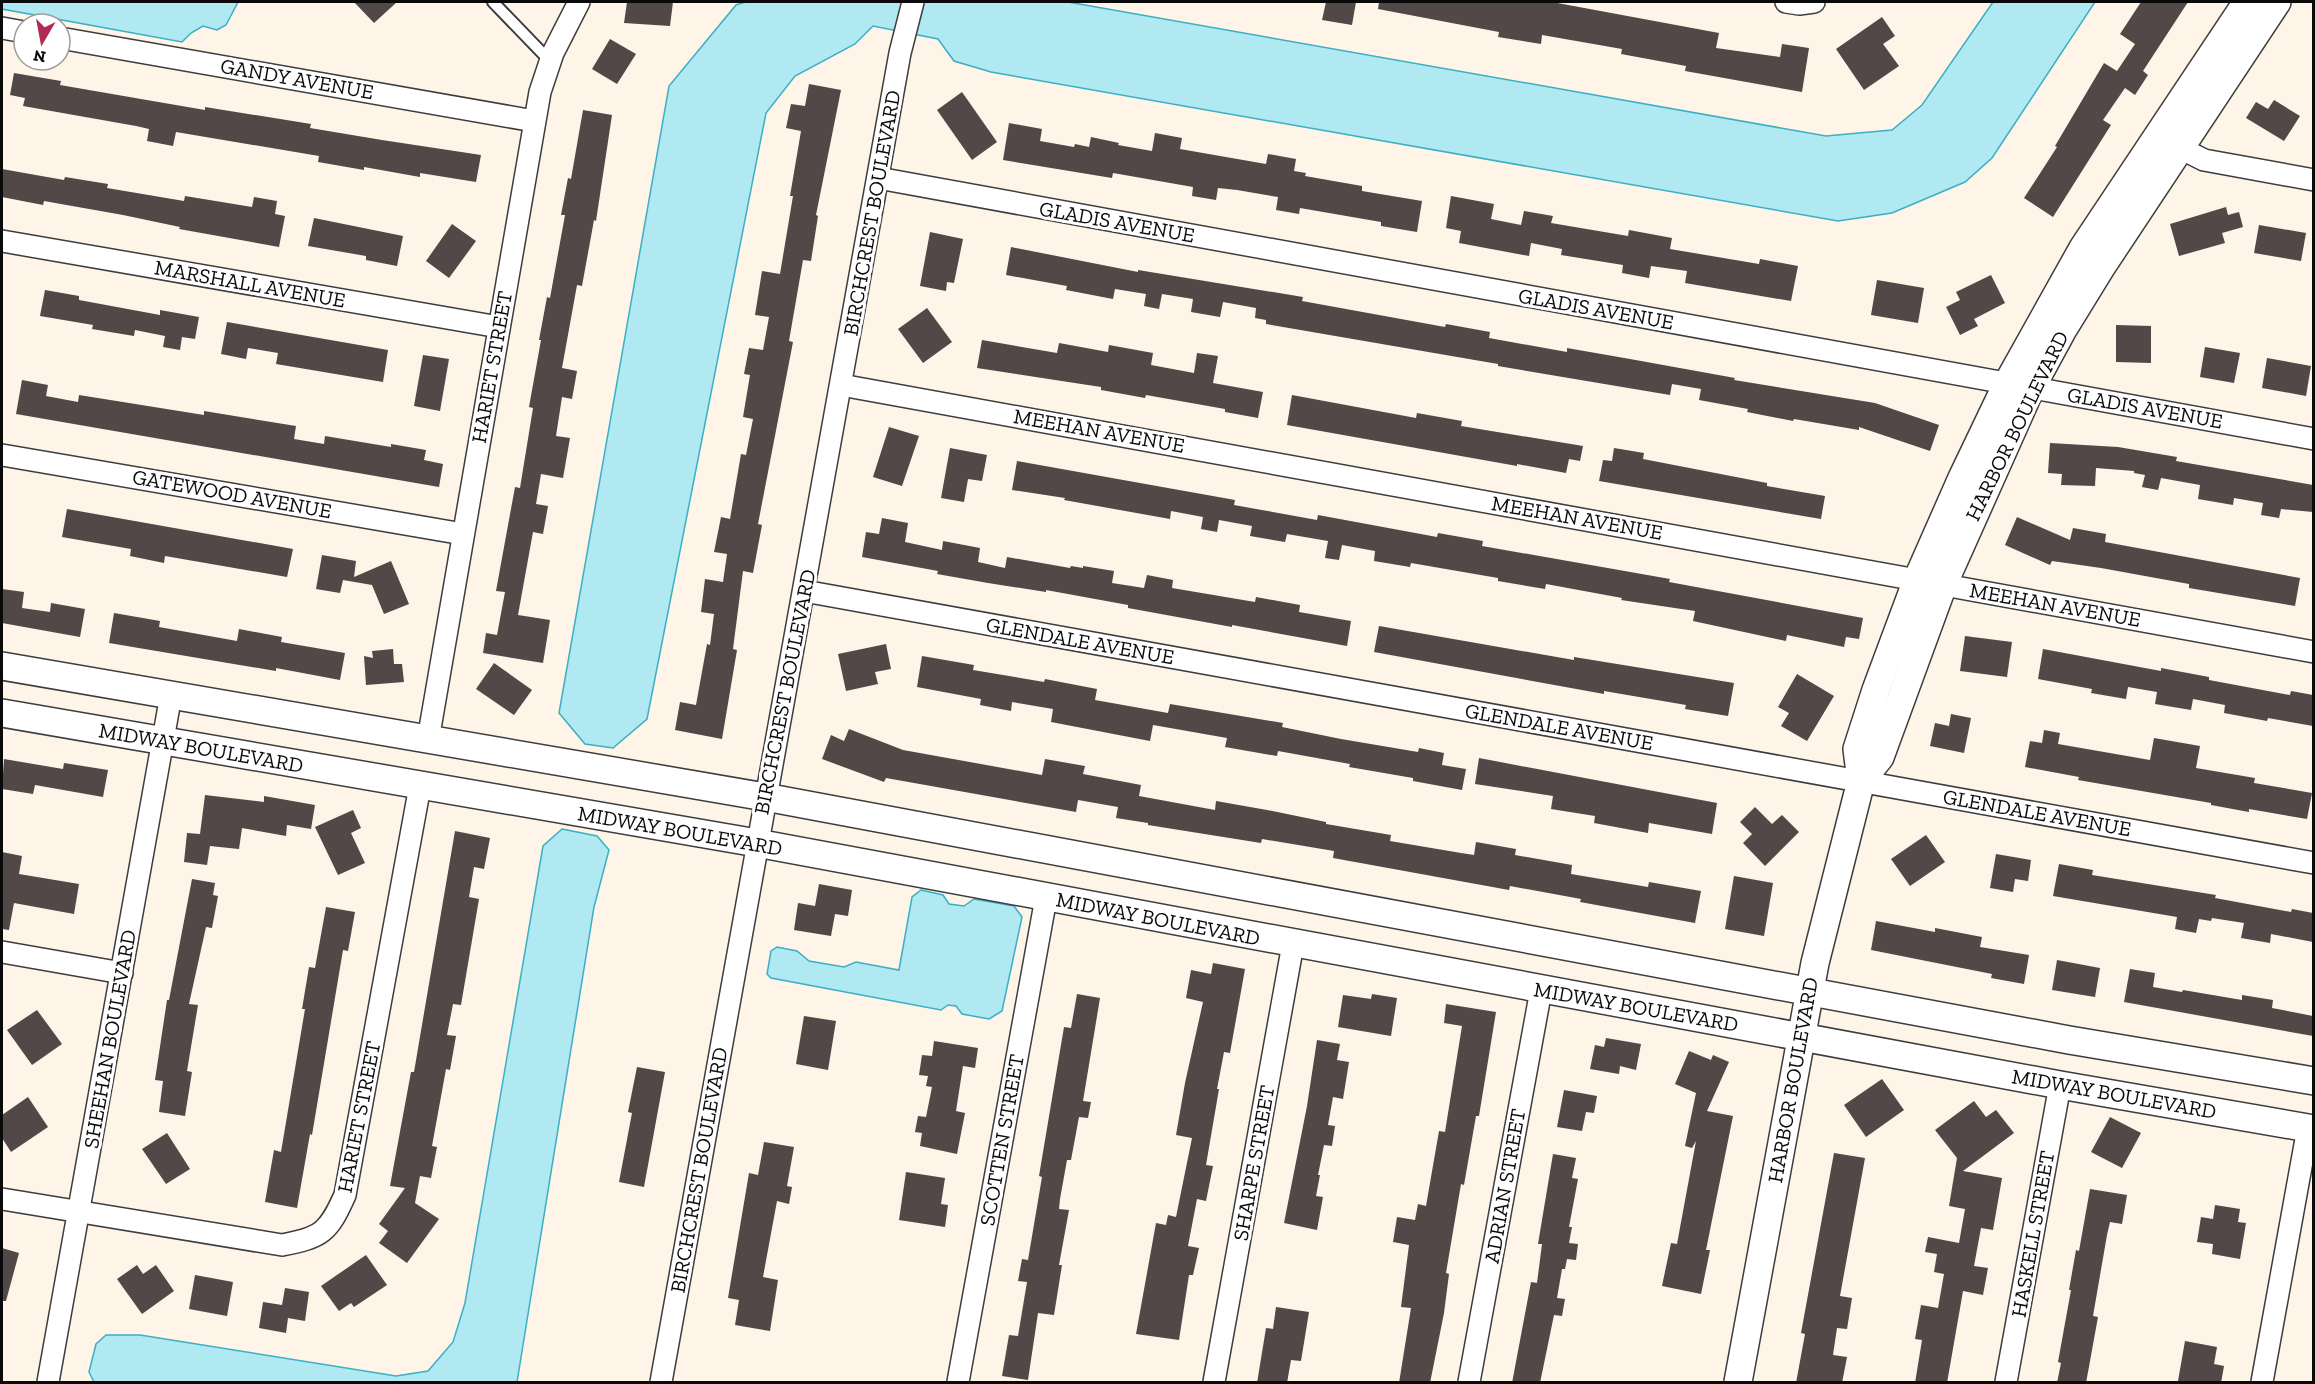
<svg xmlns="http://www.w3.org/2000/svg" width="2315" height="1384" font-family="'Zilla Slab',serif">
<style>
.water{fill:#b0e9f1;stroke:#3bafc4;stroke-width:1.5}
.building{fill:#514847}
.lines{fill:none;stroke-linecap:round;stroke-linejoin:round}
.service-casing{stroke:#3d3d3d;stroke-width:14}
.minor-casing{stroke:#3d3d3d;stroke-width:24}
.tertiary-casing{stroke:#3d3d3d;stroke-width:30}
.service{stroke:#fff;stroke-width:10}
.minor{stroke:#fff;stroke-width:21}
.tertiary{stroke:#fff;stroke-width:27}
.labels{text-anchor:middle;stroke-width:6;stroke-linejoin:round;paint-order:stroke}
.street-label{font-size:21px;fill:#0a0a0a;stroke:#fff}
</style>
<rect width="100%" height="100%" fill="#fef4e8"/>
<g class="water">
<path d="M2,2H238L226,25L217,30L203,26L191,33L182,42L2,9Z"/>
<path d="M745,2H1068L1826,136L1892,130L1922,105L1993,2H2095L1992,158L1965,182L1892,213L1838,221L991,72L954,61L938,39L873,26L855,44L795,76L766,113L647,719L613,748L585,744L559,713L669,86L736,5Z"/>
<path d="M562,829L597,836L609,850L594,907L517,1382H94L89,1372L96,1344L106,1335H140L396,1376L428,1371L453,1342L465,1303L543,846Z"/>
<path d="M921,890L943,895L949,904L964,906L974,899L1014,906L1022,917L1002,1011L989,1019L962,1014L956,1006L948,1005L941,1010L771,978L767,974L771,951L777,947L797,951L809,961L844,967L856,962L899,970L912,897Z"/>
</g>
<g class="building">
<path d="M354,2H397L374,23Z"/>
<path d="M627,2H673L670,26L624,23Z"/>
<path d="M1326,2H1356L1352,25L1322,20Z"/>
<path d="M1379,2H1552L1719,33L1716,48L1780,57L1782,44L1809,48L1802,92L1685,71L1686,66L1621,54L1622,49L1542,35L1541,44L1498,37L1499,32L1378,9Z"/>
<path d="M2141,2H2188L2143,71L2148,75L2135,95L2125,88L2103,120L2111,125L2053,217L2024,198L2057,147L2055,146L2104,63L2117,71L2135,44L2120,34Z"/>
<path d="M1882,17L1895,36L1883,44L1899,66L1864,90L1836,49Z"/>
<path d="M610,39L636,54L617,84L592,69Z"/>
<path d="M14,73L61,81L60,85L141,99L205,110V107L311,124L310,128L382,140L481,155L476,182L420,173V177L364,167V170L318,162L319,156L176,132L173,146L147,141L149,129L136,126L23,106L25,98L10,95Z"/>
<path d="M809,84L841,90L816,215L818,216L811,261L803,260L789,341L793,342L758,524L762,525L753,573L743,571L733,649L737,650L722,739L675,730L680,702L696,705L707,644L710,645L714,614L701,612L705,579L723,582L727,554L714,552L721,517L730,519L741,454L746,455L753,419L743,417L750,375L744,374L749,348L763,350L769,317L755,315L762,271L780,274L793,196H790L801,131L786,128L791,104L805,106Z"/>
<path d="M962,92L997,142L972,160L937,110Z"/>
<path d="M2274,100L2300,116L2284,141L2246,118L2256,102L2268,109Z"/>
<path d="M583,110L612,115L596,221L594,220L582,286L577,285L562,368L577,371L572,399L562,397L556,436L570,438L563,478L541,474L536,504L548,506L543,534L533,532L518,615L550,620L543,663L483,653L486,633L497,635L505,592L496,591L515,487L520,488L533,408L529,407L541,340H539L547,297L550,298L565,215H561L568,178L571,179Z"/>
<path d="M1009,123L1042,129L1040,141L1074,147L1075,144L1089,147L1091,137L1119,143L1118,145L1152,151L1155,133L1182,138L1180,149L1266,164L1268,154L1296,159L1294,171L1306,173L1305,176L1362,186V191L1422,201L1417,232L1381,226V222L1300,208L1299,214L1276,210L1278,197L1237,190L1218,188L1216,200L1192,196L1193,187L1113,173L1112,178L1003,160Z"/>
<path d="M2,169L64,180L65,177L108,184L107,188L184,201L185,196L252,207L254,197L277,201L275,214L285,216L279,247L179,229L180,227L123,215L44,201L43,205L2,197Z"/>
<path d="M1451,196L1494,204L1491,219L1521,225L1524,211L1553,216L1551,223L1628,236L1629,230L1672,238L1670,249L1759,264L1760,259L1798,266L1791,301L1685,283L1687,271L1651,266L1649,278L1622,273L1623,265L1561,255L1562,249L1531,243L1529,256L1459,243L1461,231L1446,228Z"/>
<path d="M2226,207L2228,215L2239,212L2243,227L2222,233L2225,243L2179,256L2170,224Z"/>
<path d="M314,218L403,236L397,266L366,260V256L308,246Z"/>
<path d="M452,224L476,241L449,278L426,261Z"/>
<path d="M2259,225L2306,233L2301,261L2254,253Z"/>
<path d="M930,232L963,239L954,283L947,282L946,291L920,286Z"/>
<path d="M1011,247L1138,272V270L1303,297L1302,301L1445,327L1446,324L1490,332L1489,338L1567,352V348L1630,359L1735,378L1734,380L1875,403L1939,425L1930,451L1859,427V430L1794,419L1793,421L1747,412L1748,409L1699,400L1701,389L1672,384L1670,395L1498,366V364L1266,324V320L1255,318L1256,308L1223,302L1220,317L1191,312L1193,299L1162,294L1159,309L1144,306L1146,294L1115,289L1113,299L1066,290L1067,286L1006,275Z"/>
<path d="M1991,275L2005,303L1974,319L1978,326L1960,335L1946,307L1960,300L1956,292Z"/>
<path d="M1877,280L1924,288L1918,323L1871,315Z"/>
<path d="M45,290L79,296V300L160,315V310L199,317L195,339L182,337L180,350L163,347L165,336L135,330L134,336L92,329L93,325L40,316Z"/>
<path d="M927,308L952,342L923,363L898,329Z"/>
<path d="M227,322L388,350L383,382L276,364L278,353L248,348L246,359L221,354Z"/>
<path d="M2116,325L2151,326V363L2116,362Z"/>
<path d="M982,340L1057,353L1059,343L1108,352L1109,345L1153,353L1151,365L1194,373L1197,353L1218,356L1213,383L1263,392L1258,418L1225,412V409L1146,395L1145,398L1101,390V387L977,368Z"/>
<path d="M2205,347L2240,353L2234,383L2200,377Z"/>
<path d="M423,355L449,359L440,411L414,406Z"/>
<path d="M2267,358L2311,366L2306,396L2262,388Z"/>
<path d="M22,380L48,385L46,396L78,402L79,395L204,415V411L296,426L294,439L324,444L325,436L391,447V444L426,450L424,460L443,464L439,487L16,414Z"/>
<path d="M1292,395L1416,418L1417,413L1462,421L1461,426L1583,446L1580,461L1569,459L1566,473L1517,464V466L1287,425Z"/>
<path d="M889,427L919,436L902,486L873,477Z"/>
<path d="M2050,443L2118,447L2177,457L2176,461L2313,485V512L2281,509L2279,518L2261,515L2263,503L2234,498L2233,505L2198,499L2200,485L2161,478L2158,490L2142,487L2145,475L2134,473V471L2096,468L2095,486L2061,485L2062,474L2048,473Z"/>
<path d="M950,448L987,455L982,481L968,479L964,502L941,498Z"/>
<path d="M1614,448L1644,453L1643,459L1767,483V486L1825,496L1821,519L1599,481L1603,460L1612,461Z"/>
<path d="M1017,461L1235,500L1234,505L1317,520L1318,515L1437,537L1438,533L1483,541L1482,546L1670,579L1669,582L1863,618L1859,639L1846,637L1844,647L1787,635L1786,641L1693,621L1695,611L1621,600L1622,598L1546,584L1545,589L1498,581V578L1411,563L1410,567L1374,561L1375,551L1342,545L1339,560L1325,558L1328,541L1287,534L1285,542L1250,536L1252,526L1219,520L1217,532L1201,529L1203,517L1171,511L1170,519L1064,500L1065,498L1012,490Z"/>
<path d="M67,509L293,549L287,577L165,556L164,563L130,556L131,549L62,537Z"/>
<path d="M2017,517L2070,540L2073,528L2106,534L2105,542L2300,578L2295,606L2189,588V584L2101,568L2052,561L2050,565L2005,545Z"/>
<path d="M882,518L908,523L905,542L942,550L943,541L980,548L978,562L1005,568L1007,557L1070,568L1071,566L1083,568V566L1114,571L1112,583L1144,588L1147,575L1173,580L1172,588L1255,602L1256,597L1300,605L1299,612L1351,621L1347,646L1232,625V627L1128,608V605L1046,590V592L988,583L937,574L938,571L862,557L866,532L879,534Z"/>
<path d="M322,555L356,561L354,577L391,561L409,604L384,614L372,585L343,580L340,593L316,589Z"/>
<path d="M2,589L24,592L22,608L50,612L51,603L85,609L80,637L2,623Z"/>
<path d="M114,613L160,621L159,627L237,641L239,629L282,637L281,642L345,653L340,680L276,668V671L109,643Z"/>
<path d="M1379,626L1574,660V657L1734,683L1728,716L1685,709L1686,705L1604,691V694L1374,652Z"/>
<path d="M1965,636L2012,642L2007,677L1960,671Z"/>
<path d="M886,644L891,669L875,672L878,684L846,691L838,654Z"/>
<path d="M393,649L394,664H402L404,682L366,685L364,656L373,658L372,651Z"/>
<path d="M2043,649L2161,671V668L2209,677V680L2290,695L2291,691L2313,695V726L2268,718L2267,721L2224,713L2225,705L2193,699L2191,710L2155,704L2157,692L2128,687L2126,699L2091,693L2092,689L2038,679Z"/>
<path d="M922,656L974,665L973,670L1044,682L1045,679L1097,689L1095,700L1168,713L1170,704L1283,723L1282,727L1341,739L1418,752L1419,748L1444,753L1442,765L1466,769L1462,790L1413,781V778L1349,767L1350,764L1278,751L1277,756L1225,747L1227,738L1153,725L1150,741L1051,722L1053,709L1012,702L1011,711L980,705L981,699L917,687Z"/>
<path d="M494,663L532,690L514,715L476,689Z"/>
<path d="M1797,674L1834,696L1807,741L1781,726L1789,713L1778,707Z"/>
<path d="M1951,714L1971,718L1964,753L1930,746L1935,723L1949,726Z"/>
<path d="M849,729L903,750L1042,775L1045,759L1085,766L1083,774L1141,785L1139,796L1215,810L1216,801L1267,810L1326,822V824L1391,835L1390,841L1461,853L1474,855L1476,842L1516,849L1515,855L1572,865L1571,874L1648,887L1649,882L1701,891L1695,923L1580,902L1581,899L1510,886L1509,890L1333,858L1334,851L1262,839L1261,843L1148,825V823L1116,818L1118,807L1078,800L1076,812L886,778L884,782L822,759L831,735L844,741Z"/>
<path d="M2044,730L2060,733L2058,744L2150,760L2154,738L2200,746L2196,768L2255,778L2254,783L2312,793L2307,819L2249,809V812L2211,805V803L2078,780L2079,777L2025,767L2030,741L2042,743Z"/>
<path d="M1479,758L1717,803L1712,834L1649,823L1648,833L1594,823L1595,816L1551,809L1553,796L1475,784Z"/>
<path d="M4,759L63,769L64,763L108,770L103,797L35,785L33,794L2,789Z"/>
<path d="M205,795L264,802V796L315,805L311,829L287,825L286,836L242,828L239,849L210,846L207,865L184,862L187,833L200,834Z"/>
<path d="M1755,807L1772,824L1782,815L1799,832L1765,866L1743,843L1752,834L1740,822Z"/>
<path d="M353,810L361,828L351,833L365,863L338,875L315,827Z"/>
<path d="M455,831L490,838L484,869L474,867L469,897L479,899L461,1005L453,1004L447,1035L456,1036L450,1070L446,1069L432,1146L437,1147L431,1178L420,1176L415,1203L439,1219L407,1263L379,1243L388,1231L379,1224L405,1188L390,1186L411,1072H414Z"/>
<path d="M1926,835L1945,862L1910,886L1891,859Z"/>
<path d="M2,852L22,856L19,874L79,884L74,914L14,903L9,930L2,929Z"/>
<path d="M1996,854L2031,860L2028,881L2015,879L2013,892L1990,888Z"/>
<path d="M2059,864L2093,870L2092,875L2216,895L2215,898L2291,912L2292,909L2313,913V942L2271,934L2270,943L2241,938L2244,923L2212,918L2211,921L2199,919L2196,933L2175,929L2177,917L2053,896Z"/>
<path d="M1734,876L1773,883L1764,936L1725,929Z"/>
<path d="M192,879L215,883L213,895L218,896L212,928L206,927L189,1004L198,1005L187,1071L192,1072L185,1116L159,1112L163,1081L155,1080L167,1000H169Z"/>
<path d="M819,884L852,890L848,916L835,914L831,936L794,930L798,903L815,906Z"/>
<path d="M326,907L355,912L348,951L343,950L312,1135L310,1134L297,1208L265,1202L274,1150L281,1152L305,1009H302L309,967L315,968Z"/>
<path d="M1876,921L1935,932V928L1982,937L1980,947L2029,955L2024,984L1991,978L1992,974L1871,950Z"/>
<path d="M2057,960L2100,968L2095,997L2052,990Z"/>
<path d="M1213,963L1245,969L1230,1053L1224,1052L1217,1089H1219L1206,1165L1213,1166L1206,1201L1197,1199L1188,1246L1199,1248L1193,1275H1189L1179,1340L1136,1334L1156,1223L1166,1225L1168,1215L1176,1217L1192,1138L1176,1135L1185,1083L1203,1002L1186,998L1191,970L1211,974Z"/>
<path d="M2130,969L2155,973L2153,987L2182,992L2183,990L2242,1000V995L2273,1000L2272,1008L2313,1016V1036L2124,1002Z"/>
<path d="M1077,994L1100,998L1083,1101L1091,1102L1088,1118L1079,1117L1071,1160H1067L1060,1199L1059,1209L1069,1210L1059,1265H1062L1054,1315L1038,1313L1028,1380L1002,1376L1009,1335L1018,1336L1027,1282L1018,1281L1022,1259L1028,1260L1042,1177L1039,1176L1064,1027L1071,1028Z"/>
<path d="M1372,994L1397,998L1391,1036L1338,1027L1343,995L1371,999Z"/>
<path d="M1446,1004L1496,1012L1479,1116H1476L1464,1185L1461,1184L1446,1273L1449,1274L1444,1313L1430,1383H1399L1411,1308L1401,1307L1409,1245L1393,1242L1397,1217L1415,1220L1418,1204L1426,1206L1439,1131L1445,1132L1462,1026L1444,1023Z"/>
<path d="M37,1010L62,1044L32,1065L7,1030Z"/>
<path d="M804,1016L836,1021L828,1070L796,1064Z"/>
<path d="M1606,1038L1641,1044L1636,1070L1620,1066L1619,1074L1590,1069L1595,1045L1604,1047Z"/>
<path d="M1317,1040L1340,1044L1337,1060L1349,1062L1343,1099L1333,1097L1328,1125L1335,1126L1332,1146L1324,1145L1318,1175H1320L1316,1196L1323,1197L1317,1230L1284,1223L1307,1106Z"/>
<path d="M934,1041L978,1048L975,1068L963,1066L956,1111L965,1113L957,1154L920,1146L922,1133L915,1132L918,1116L926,1117L932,1087L926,1086L928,1076L919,1075L922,1055L932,1056Z"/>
<path d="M1689,1051L1711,1060L1713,1055L1729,1062L1707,1111L1733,1116L1706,1250H1710L1701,1294L1662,1286L1671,1243L1677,1244L1696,1141L1692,1148L1685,1146L1696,1093L1675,1084Z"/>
<path d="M637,1067L665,1072L644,1187L619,1182L632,1113L628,1112Z"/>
<path d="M1882,1079L1904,1110L1866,1137L1844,1105Z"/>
<path d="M1564,1090L1597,1096L1594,1113L1586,1112L1582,1131L1557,1127Z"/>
<path d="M28,1097L48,1127L11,1152L2,1138V1115Z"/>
<path d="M1974,1101L1986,1117L1996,1110L2014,1133L1963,1171L2002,1178L1993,1230L1981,1228L1974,1266L1988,1268L1983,1295L1963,1291L1947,1383H1915L1922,1340L1915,1339L1921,1305L1938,1308L1944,1274L1934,1272L1937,1254L1925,1252L1928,1237L1959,1243L1965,1209L1949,1206L1957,1158L1935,1130Z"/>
<path d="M2110,1117L2141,1133L2122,1168L2091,1152Z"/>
<path d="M167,1133L190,1169L166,1184L142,1149Z"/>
<path d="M764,1142L794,1147L787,1186L792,1187L789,1204L777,1201L763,1277L778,1280L770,1331L735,1325L739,1300L728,1298L749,1173L758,1175Z"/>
<path d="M1834,1153L1865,1158L1840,1296L1852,1298L1847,1329L1837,1328L1833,1355L1847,1357L1842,1383H1796L1805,1334L1801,1333Z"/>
<path d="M1553,1154L1576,1158L1572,1178L1578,1179L1569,1227H1572L1569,1243L1578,1244L1576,1260L1567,1259L1565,1269H1562L1557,1298L1565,1299L1562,1316L1554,1315L1540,1383H1512L1531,1282L1537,1283L1542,1244H1538Z"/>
<path d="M906,1172L945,1178L941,1204L948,1205L945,1227L899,1220Z"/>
<path d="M2090,1189L2127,1195L2122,1224L2110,1222L2107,1235L2093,1316L2098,1317L2086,1383H2057L2061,1363L2058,1362L2071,1290H2069L2076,1250L2079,1251Z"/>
<path d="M2215,1205L2240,1209L2238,1222L2246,1223L2240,1259L2212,1254L2213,1244L2197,1242L2201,1217L2213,1219Z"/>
<path d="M2,1248L19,1253L6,1301H2Z"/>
<path d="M366,1255L387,1285L354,1307L351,1303L339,1311L321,1286Z"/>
<path d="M137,1265L143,1274L156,1265L174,1291L142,1314L117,1279Z"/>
<path d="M195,1275L233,1282L227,1316L189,1309Z"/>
<path d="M285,1288L309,1292L305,1321L288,1318L286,1333L259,1328L263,1302L282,1305Z"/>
<path d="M1276,1307L1309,1312L1301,1361L1291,1360L1287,1383H1257L1266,1328L1273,1329Z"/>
<path d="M2185,1341L2217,1347L2214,1364L2224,1366L2221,1383L2178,1381Z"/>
</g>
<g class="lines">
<defs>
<path id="service" d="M493,2L550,61"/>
<g id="minor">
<path d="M1786,2L1799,4L1814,2"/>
<path d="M2,28L24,32"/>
<path d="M60,38L534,121"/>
<path d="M2165,145L2180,148L2204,160L2314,180"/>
<path d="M878,178L2314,439"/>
<path d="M2,241L499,327"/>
<path d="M841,385L2314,652"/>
<path d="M2,455L463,534"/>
<path d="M804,591L2314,863"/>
<path d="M428,740L540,92L553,53L579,2"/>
<path d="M2,952L122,973"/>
<path d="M2,1199L282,1245C322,1237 328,1233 345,1195L420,786"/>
<path d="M48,1382L171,695"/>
<path d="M661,1382L900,53L913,2"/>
<path d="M958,1382L1046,898"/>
<path d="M1214,1382L1293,944"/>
<path d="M1469,1382L1541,990"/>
<path d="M2006,1382L2060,1085"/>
<path d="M2262,1382L2308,1128"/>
</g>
<g id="tertiary">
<path d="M2,666L765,797L2069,1040L2314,1081"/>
<path d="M2,713L757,843L2060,1085L2314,1129"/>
<path d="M1861,781L1880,757L1943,585L2031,388L2062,331L2102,266L2277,2"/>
<path d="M1738,1382L1815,963L1861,781L1857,749L1876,690L1917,580L1962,478L2007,384L2083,248L2247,2"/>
</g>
</defs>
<use href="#service" class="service-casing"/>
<use href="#minor" class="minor-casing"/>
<use href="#tertiary" class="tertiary-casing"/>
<use href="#service" class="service"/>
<use href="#minor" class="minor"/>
<use href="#tertiary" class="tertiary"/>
</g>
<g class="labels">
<g class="street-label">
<text transform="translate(297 79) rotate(10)" y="7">GANDY AVENUE</text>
<text transform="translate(872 213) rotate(-80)" y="7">BIRCHCREST BOULEVARD</text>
<text transform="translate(1117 222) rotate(10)" y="7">GLADIS AVENUE</text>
<text transform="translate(250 284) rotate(10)" y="7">MARSHALL AVENUE</text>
<text transform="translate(1596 309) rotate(10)" y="7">GLADIS AVENUE</text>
<text transform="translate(492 367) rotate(-80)" y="7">HARIET STREET</text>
<text transform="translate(2145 408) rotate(10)" y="7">GLADIS AVENUE</text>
<text transform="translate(2017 426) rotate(-64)" y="7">HARBOR BOULEVARD</text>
<text transform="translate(1099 431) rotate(10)" y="7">MEEHAN AVENUE</text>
<text transform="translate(232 494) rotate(10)" y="7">GATEWOOD AVENUE</text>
<text transform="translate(1577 518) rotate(10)" y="7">MEEHAN AVENUE</text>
<text transform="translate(2055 605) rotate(10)" y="7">MEEHAN AVENUE</text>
<text transform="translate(1080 641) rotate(10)" y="7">GLENDALE AVENUE</text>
<text transform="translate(785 692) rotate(-79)" y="7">BIRCHCREST BOULEVARD</text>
<text transform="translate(1559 727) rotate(10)" y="7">GLENDALE AVENUE</text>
<text transform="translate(201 748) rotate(10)" y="7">MIDWAY BOULEVARD</text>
<text transform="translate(2037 813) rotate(10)" y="7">GLENDALE AVENUE</text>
<text transform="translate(680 831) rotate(10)" y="7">MIDWAY BOULEVARD</text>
<text transform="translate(1158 919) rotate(11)" y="7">MIDWAY BOULEVARD</text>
<text transform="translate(1636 1007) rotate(10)" y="7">MIDWAY BOULEVARD</text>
<text transform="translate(110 1039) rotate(-80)" y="7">SHEEHAN BOULEVARD</text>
<text transform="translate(1793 1080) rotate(-80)" y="7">HARBOR BOULEVARD</text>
<text transform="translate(2114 1094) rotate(10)" y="7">MIDWAY BOULEVARD</text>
<text transform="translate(359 1117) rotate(-79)" y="7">HARIET STREET</text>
<text transform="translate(1002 1140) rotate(-80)" y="7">SCOTTEN STREET</text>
<text transform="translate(1254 1163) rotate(-80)" y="7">SHARPE STREET</text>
<text transform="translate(699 1170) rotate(-80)" y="7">BIRCHCREST BOULEVARD</text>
<text transform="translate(1505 1186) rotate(-80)" y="7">ADRIAN STREET</text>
<text transform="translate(2033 1234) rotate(-80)" y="7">HASKELL STREET</text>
</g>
</g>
<rect width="2315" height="1384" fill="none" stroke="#0a0a0a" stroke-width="6"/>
<g transform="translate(42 42) rotate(190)"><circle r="28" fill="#ffffff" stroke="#9d9d9d" stroke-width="1.5"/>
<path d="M0-4.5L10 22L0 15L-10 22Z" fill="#b02c52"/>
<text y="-9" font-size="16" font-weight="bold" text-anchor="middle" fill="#0a0a0a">N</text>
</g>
</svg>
